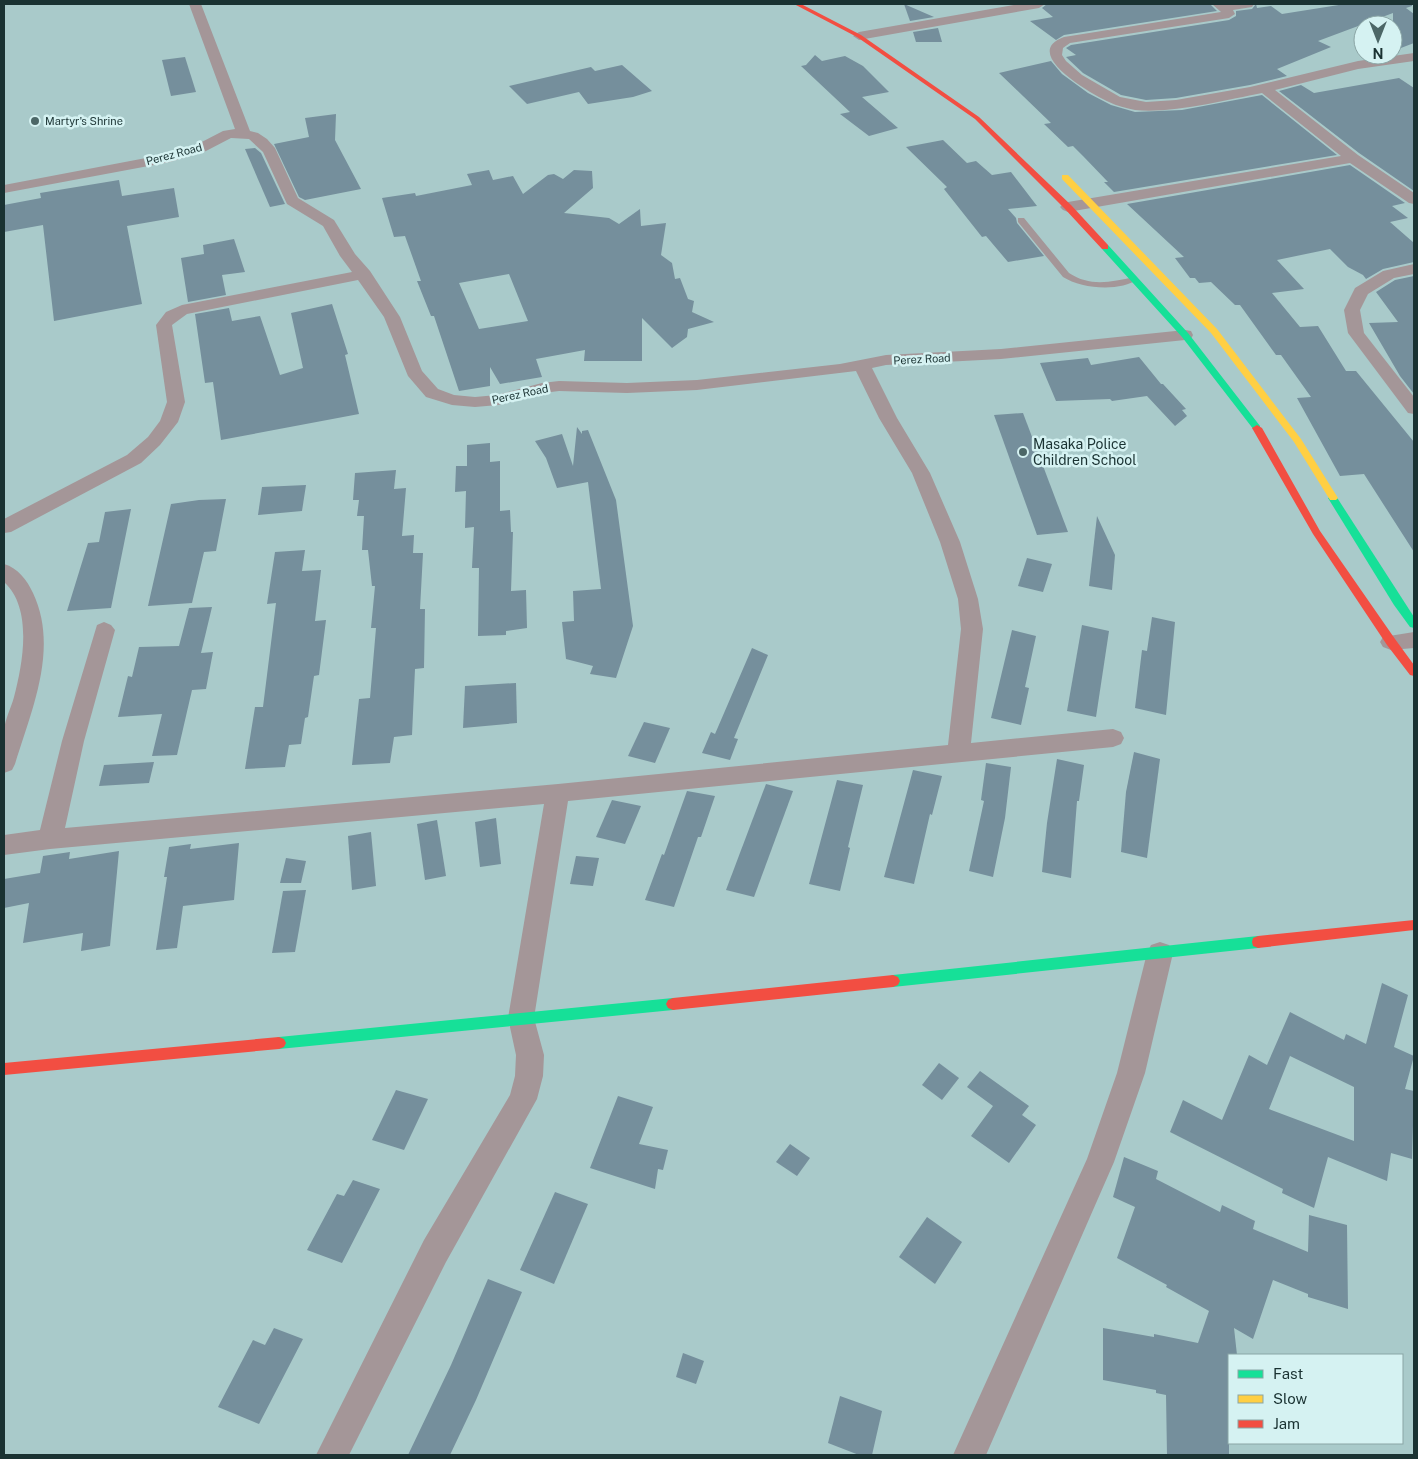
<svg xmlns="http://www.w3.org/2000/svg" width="1418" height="1459" font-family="'Public Sans',sans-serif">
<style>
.building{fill:#758f9c;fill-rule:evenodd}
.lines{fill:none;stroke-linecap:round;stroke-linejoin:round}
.lane{fill:#a49698;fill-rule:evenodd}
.street{fill:#a49698;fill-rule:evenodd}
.fast{fill:#16e098;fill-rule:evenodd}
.slow{fill:#ffcf43;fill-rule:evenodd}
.jam{fill:#f24e42;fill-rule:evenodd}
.poi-dot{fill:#4c6767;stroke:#d5f2f2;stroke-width:2}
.labels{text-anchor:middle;stroke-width:5;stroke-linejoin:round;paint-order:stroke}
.far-poi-label{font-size:11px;fill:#1a3232;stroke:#d5f2f2;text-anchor:start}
.far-street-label{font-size:11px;fill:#1a3232;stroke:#d5f2f2}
.poi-label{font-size:14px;fill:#1a3232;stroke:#d5f2f2;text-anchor:start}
</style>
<rect width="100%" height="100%" fill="#a9caca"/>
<g class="building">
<path d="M904,4L934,17L910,21Z"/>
<path d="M1047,4H1210L1217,11L1064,35L1056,40L1030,21L1053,17L1042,8Z"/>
<path d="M1256,4L1257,8L1271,6L1282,14L1345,4H1412V6L1406,8L1414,14V43L1393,51V13L1318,41L1331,47L1277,69L1287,76L1250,85L1176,98L1146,100L1121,95L1083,73L1066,57L1076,55L1066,48L1071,45L1229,20L1236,16V11L1252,9Z"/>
<path d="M938,28L942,42H916L913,32Z"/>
<path d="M815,55L822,61L845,56L863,66L889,92L862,97L898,128L869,136L840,114L850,112L801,66L806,65Z"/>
<path d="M185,57L196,92L171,96L162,60Z"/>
<path d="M1051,61L1062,74L1088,93L1111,105L1135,112L1182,110L1262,95L1337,155L1114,192L1104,182H1108L1083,156L1073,146L1068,147L1044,124L1051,123L999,73Z"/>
<path d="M622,65L652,91L633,97L588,104L579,92L527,104L509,86L591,67L595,71Z"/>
<path d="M1399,78L1414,88V191L1359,153L1279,91L1301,85L1314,93Z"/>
<path d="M336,114L335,140L361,189L305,200L299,197L274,144L309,137L305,118Z"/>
<path d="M943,140L967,163L976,161L992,175L1011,172L1037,206L1008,209L1016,218L1017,223L1044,256L1008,262L986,236L982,237L944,189L947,187L906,147Z"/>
<path d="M255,148L261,153L285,204L270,207L245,149Z"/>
<path d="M1350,165L1405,203L1392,206L1408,218L1390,222L1414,243V262L1383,269L1366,279L1363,275L1348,267L1330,249L1277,260L1304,289L1272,293L1300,327L1318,326L1346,371H1356L1414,442V552L1364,474L1340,476L1297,398L1311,397L1281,355H1276L1240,305H1235L1211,282L1199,283L1195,278H1190L1175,258L1184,257L1127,204Z"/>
<path d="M489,170L493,180L513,176L523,194L548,175L554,174L563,179L574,170L592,171L593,188L564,213L609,218L619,224L640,209L641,226L666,223L661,255L672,263L675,279L680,278L688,299L694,301L692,312L714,322L688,329L687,337L672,348L642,318V361H584L585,350L536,359L542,377L500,384L490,367V386L459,391L434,316H431L417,281H421L405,236L394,237L382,198L415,193L416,196L472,185L467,174ZM509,274L528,321L479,329L459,283Z"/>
<path d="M119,180L122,196L174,188L179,217L127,226L142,304L54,321L43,225L4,232V205L41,198L40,193Z"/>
<path d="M234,239L245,272L222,275L226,295L188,302L181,258L204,254L203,245Z"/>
<path d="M1414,276V394L1400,376L1369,323L1398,322L1376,292L1395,280Z"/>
<path d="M332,304L348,354L345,355L359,414L221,440L213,382L205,383L195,314L229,308L232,321L260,316L280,375L303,368L291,313Z"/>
<path d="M1139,357L1161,384H1163L1186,409L1182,410L1187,416L1175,426L1147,396L1112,401L1110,399L1056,401L1040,363L1088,358L1091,365Z"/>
<path d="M1023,413L1068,532L1037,535L994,415Z"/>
<path d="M577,427L582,434V431L588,430L616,500L633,626L616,678L590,674L593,666L566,659L562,622L574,621L573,591L601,589L588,482L557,488L546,458L535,441L562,434L573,466Z"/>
<path d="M490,443V462L500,461V511L510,510L511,532H513L511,591L526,590L527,628L506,631V635L478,636L479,568H472L474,527L465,528L466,491L455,492L456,466H467V445Z"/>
<path d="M396,470L394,489L406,488L402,536L414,535L413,553H423L420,609H425L424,668L415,669L412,735L394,737L390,763L352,765L359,699L370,698L376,628H371L375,586H372L368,550H362L364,516H357L359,500H353L355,473Z"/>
<path d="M306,485L302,511L258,515L262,487Z"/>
<path d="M226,499L216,551L204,552L192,603L148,606L171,504L199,500Z"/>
<path d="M131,509L111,608L67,611L88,543L99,542L105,512Z"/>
<path d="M1097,516L1115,555L1112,590L1089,586Z"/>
<path d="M305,550L302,571L321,570L315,621L326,620L319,675L314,676L308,717L305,718L301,744L289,745L285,767L245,769L255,707H263L276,603L267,604L275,552Z"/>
<path d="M1027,558L1052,564L1043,592L1018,586Z"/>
<path d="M212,607L201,653L213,652L206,689L192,690L177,755L152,756L162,714L118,717L128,676L132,677L139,647L179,646L189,608Z"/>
<path d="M1152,617L1175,622L1166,715L1135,708L1142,650L1147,651Z"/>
<path d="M1082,625L1109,631L1096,717L1067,711Z"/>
<path d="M1012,630L1036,636L1025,687L1029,688L1021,725L991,718Z"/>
<path d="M752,648L768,655L734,738L738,739L730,760L702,753L711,732L715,734Z"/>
<path d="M516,683L517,723L463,728L465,686Z"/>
<path d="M644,722L670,728L655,763L628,756Z"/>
<path d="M1134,752L1160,759L1147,858L1121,852L1126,792Z"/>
<path d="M1057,759L1084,765L1079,801H1077L1071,878L1042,872L1047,823Z"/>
<path d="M154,762L149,783L99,786L104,765Z"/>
<path d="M986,763L1011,767L1005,818L993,877L969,871L984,801L981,800Z"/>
<path d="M913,770L942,776L932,815L930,814L914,884L884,877Z"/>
<path d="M837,780L863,785L848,847L850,848L840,891L809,884Z"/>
<path d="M766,784L793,791L754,897L726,890Z"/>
<path d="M687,791L715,796L701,837H698L674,907L645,900L662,854L664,855Z"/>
<path d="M612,800L641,806L625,844L596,837Z"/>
<path d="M496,818L501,864L480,867L475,822Z"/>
<path d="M437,820L446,876L425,880L417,824Z"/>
<path d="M371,832L376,886L352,890L348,836Z"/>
<path d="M239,843L234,900L183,906L177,948L156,950L167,877H164L169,847L191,844L190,849Z"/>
<path d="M119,851L110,946L81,951L83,933L23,943L29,903L4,908V879L40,873L43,856L70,852L69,859Z"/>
<path d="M576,856L599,858L593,886L570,884Z"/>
<path d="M286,858L306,861L301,883H280Z"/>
<path d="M306,890L295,952L272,953L283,891Z"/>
<path d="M1382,983L1408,995L1394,1047L1414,1056L1405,1089L1414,1091L1412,1159L1391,1153L1387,1181L1328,1157L1314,1208L1282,1193L1283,1189L1170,1132L1183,1100L1222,1120L1249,1055L1267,1065L1290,1012L1344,1040L1346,1034L1366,1044ZM1290,1056L1354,1087V1141L1269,1109Z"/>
<path d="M939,1063L959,1078L942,1100L922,1085Z"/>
<path d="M980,1071L1029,1106L1022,1115L1036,1125L1009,1163L971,1136L993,1106L967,1087Z"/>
<path d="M396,1090L428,1099L404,1150L372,1140Z"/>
<path d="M618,1096L653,1107L639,1144L668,1150L663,1170L658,1169L655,1189L590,1168Z"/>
<path d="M790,1144L810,1158L797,1176L776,1162Z"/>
<path d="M1124,1157L1158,1171L1156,1179L1220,1212L1222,1205L1255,1221L1253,1229L1308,1252L1309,1215L1347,1225L1348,1309L1308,1297V1294L1273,1280L1253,1339L1234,1328L1237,1355H1229V1455H1167L1166,1395L1156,1393V1390L1103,1380V1328L1154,1337V1334L1198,1343L1209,1311L1166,1287L1167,1285L1117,1258L1135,1207L1113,1197Z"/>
<path d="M353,1180L380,1189L342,1263L307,1250L337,1194L344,1196Z"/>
<path d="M555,1192L588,1204L554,1284L520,1270Z"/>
<path d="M927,1217L962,1242L935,1284L899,1257Z"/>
<path d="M488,1279L522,1292L476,1400L450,1455H408L451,1365Z"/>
<path d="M274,1328L303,1339L259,1424L218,1407L253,1340L265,1345Z"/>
<path d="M683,1353L704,1361L696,1384L676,1377Z"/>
<path d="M840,1396L882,1411L872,1455H859L828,1443Z"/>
</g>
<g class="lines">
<path class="lane" d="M1018,218H1024L1069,273C1090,287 1111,282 1134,277L1138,279C1120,292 1082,289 1063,277L1018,222Z"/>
<g class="street">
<path d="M189,4H201L250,131L258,133L267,139L275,148L298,198L334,220L355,254L370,271L400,317L422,371L438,389L454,395L475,397L497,395L542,383L559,381L627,383L697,380L840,364L886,355L1001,349L1185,330L1191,331L1193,335L1191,339L1185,340L1001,359L886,365L872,368L897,418L930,473L960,542L978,599L983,629L971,743L1113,729L1121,732L1124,738L1121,744L1113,747L568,801L534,1018L544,1055L543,1076L537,1099L446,1262L349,1455H316L424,1240L510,1095L515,1076L516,1055L508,1018L544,804L50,849L4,855V835L40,830L62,741L97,625L104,622L111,625L115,630L84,741L65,828L558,784L948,745L961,629L958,599L940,542L912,473L879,418L856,371L697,390L627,393L559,391L543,393L498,405L475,407L452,405L426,397L408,376L384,317L358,280L187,314L172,325L185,402L178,422L160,445L141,463L11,532L4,533V519L127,455L148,437L160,421L167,402L156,325L166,312L182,305L352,272L340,256L323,226L287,204L263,152L249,139L231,138L206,151L170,162L4,193V185L167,154L196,145L223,131L235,129Z"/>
<path d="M1020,4H1045L1039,8L859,40L853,36L859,32Z"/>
<path d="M1212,4H1254L1252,7L1233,10L1235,14L1229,18L1070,43L1063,48L1062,55L1066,61L1082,75L1120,97L1146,102L1176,100L1250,87L1358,61L1414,53V61L1358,69L1275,90L1358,155L1414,193V204L1409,203L1350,163L1068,212L1063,210L1060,207L1063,204L1068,202L1341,156L1262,93C1226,100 1171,114 1135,110C1126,108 1117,106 1109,102C1093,95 1019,53 1064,37L1221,12Z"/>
<path d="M1414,264V274L1394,278L1368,294L1360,310L1364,333L1414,397V414L1408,413L1348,333L1344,310L1355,288L1383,271Z"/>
<path d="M4,564C18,568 27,580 33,593C59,648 32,709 15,764L12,770L4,773C3,760 2,744 4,730C5,719 11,708 14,697C23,663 33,608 4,582Z"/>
<path d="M1414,632V648L1391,650L1383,647L1380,642L1383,637Z"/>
<path d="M1160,942L1169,945L1173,953L1145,1073L1114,1162L986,1455H953L1087,1159L1117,1073L1147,953L1151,945Z"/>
</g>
<g class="fast">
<path d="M1102,245H1108L1188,333L1260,426V430H1254L1182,337L1102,249Z"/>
<path d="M1333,495L1336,496L1414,617V628L1410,627L1394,605L1328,498Z"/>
<path d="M1258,936L1263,938L1264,942L1263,946L1258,948L893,987L888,985L886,981L888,977L893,975Z"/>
<path d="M673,998L678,1000L680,1004L678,1008L673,1010L279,1049L274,1047L272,1043L274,1039L279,1037Z"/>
</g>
<path class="slow" d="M1062,175H1068L1217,329L1301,439L1338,498L1336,500H1330L1294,442L1211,333L1062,179Z"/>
<g class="jam">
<path d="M794,4H801L861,35L979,117L1071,205L1108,245V249H1102L1065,209L975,119L857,37Z"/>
<path d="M1257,425L1262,428L1320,531L1395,639L1414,665V676L1410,675L1387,645L1313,534L1252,428Z"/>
<path d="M1414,920V930L1258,948L1253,946L1252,942L1253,938L1258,936Z"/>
<path d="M893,975L898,977L900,981L898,985L893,987L673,1010L668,1008L666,1004L668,1000L673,998Z"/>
<path d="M279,1037L284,1039L286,1043L284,1047L279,1049L4,1075V1063Z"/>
</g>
</g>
<g class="poi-dot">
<circle cx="35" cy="121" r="5"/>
<circle cx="1023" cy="452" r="5"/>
</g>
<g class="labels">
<g class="far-poi-label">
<text x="45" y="125">Martyr's Shrine</text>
</g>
<g class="far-street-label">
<text transform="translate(174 154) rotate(-15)" y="4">Perez Road</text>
<text transform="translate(922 359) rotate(-3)" y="4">Perez Road</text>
<text transform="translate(520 394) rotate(-12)" y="4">Perez Road</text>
</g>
<g class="poi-label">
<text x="1033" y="449">Masaka Police<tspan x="1033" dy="16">Children School</tspan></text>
</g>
</g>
<rect width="1418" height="1459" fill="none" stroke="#1a3232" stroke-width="10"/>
<rect x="1228" y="1354" width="175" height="90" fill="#d5f2f2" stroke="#8aa5a5"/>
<rect x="1238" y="1370" width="25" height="8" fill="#16e098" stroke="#8aa5a5"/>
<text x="1273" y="1379" font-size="15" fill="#1a3232">Fast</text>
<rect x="1238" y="1395" width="25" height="8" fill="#ffcf43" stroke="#8aa5a5"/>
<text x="1273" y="1404" font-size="15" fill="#1a3232">Slow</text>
<rect x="1238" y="1420" width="25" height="8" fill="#f24e42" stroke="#8aa5a5"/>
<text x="1273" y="1429" font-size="15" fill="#1a3232">Jam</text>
<g transform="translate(1378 40) rotate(180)"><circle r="24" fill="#d5f2f2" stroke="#8aa5a5"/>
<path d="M0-4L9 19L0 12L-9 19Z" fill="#4c6767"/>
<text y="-8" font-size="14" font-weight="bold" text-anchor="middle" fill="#1a3232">N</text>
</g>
</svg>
